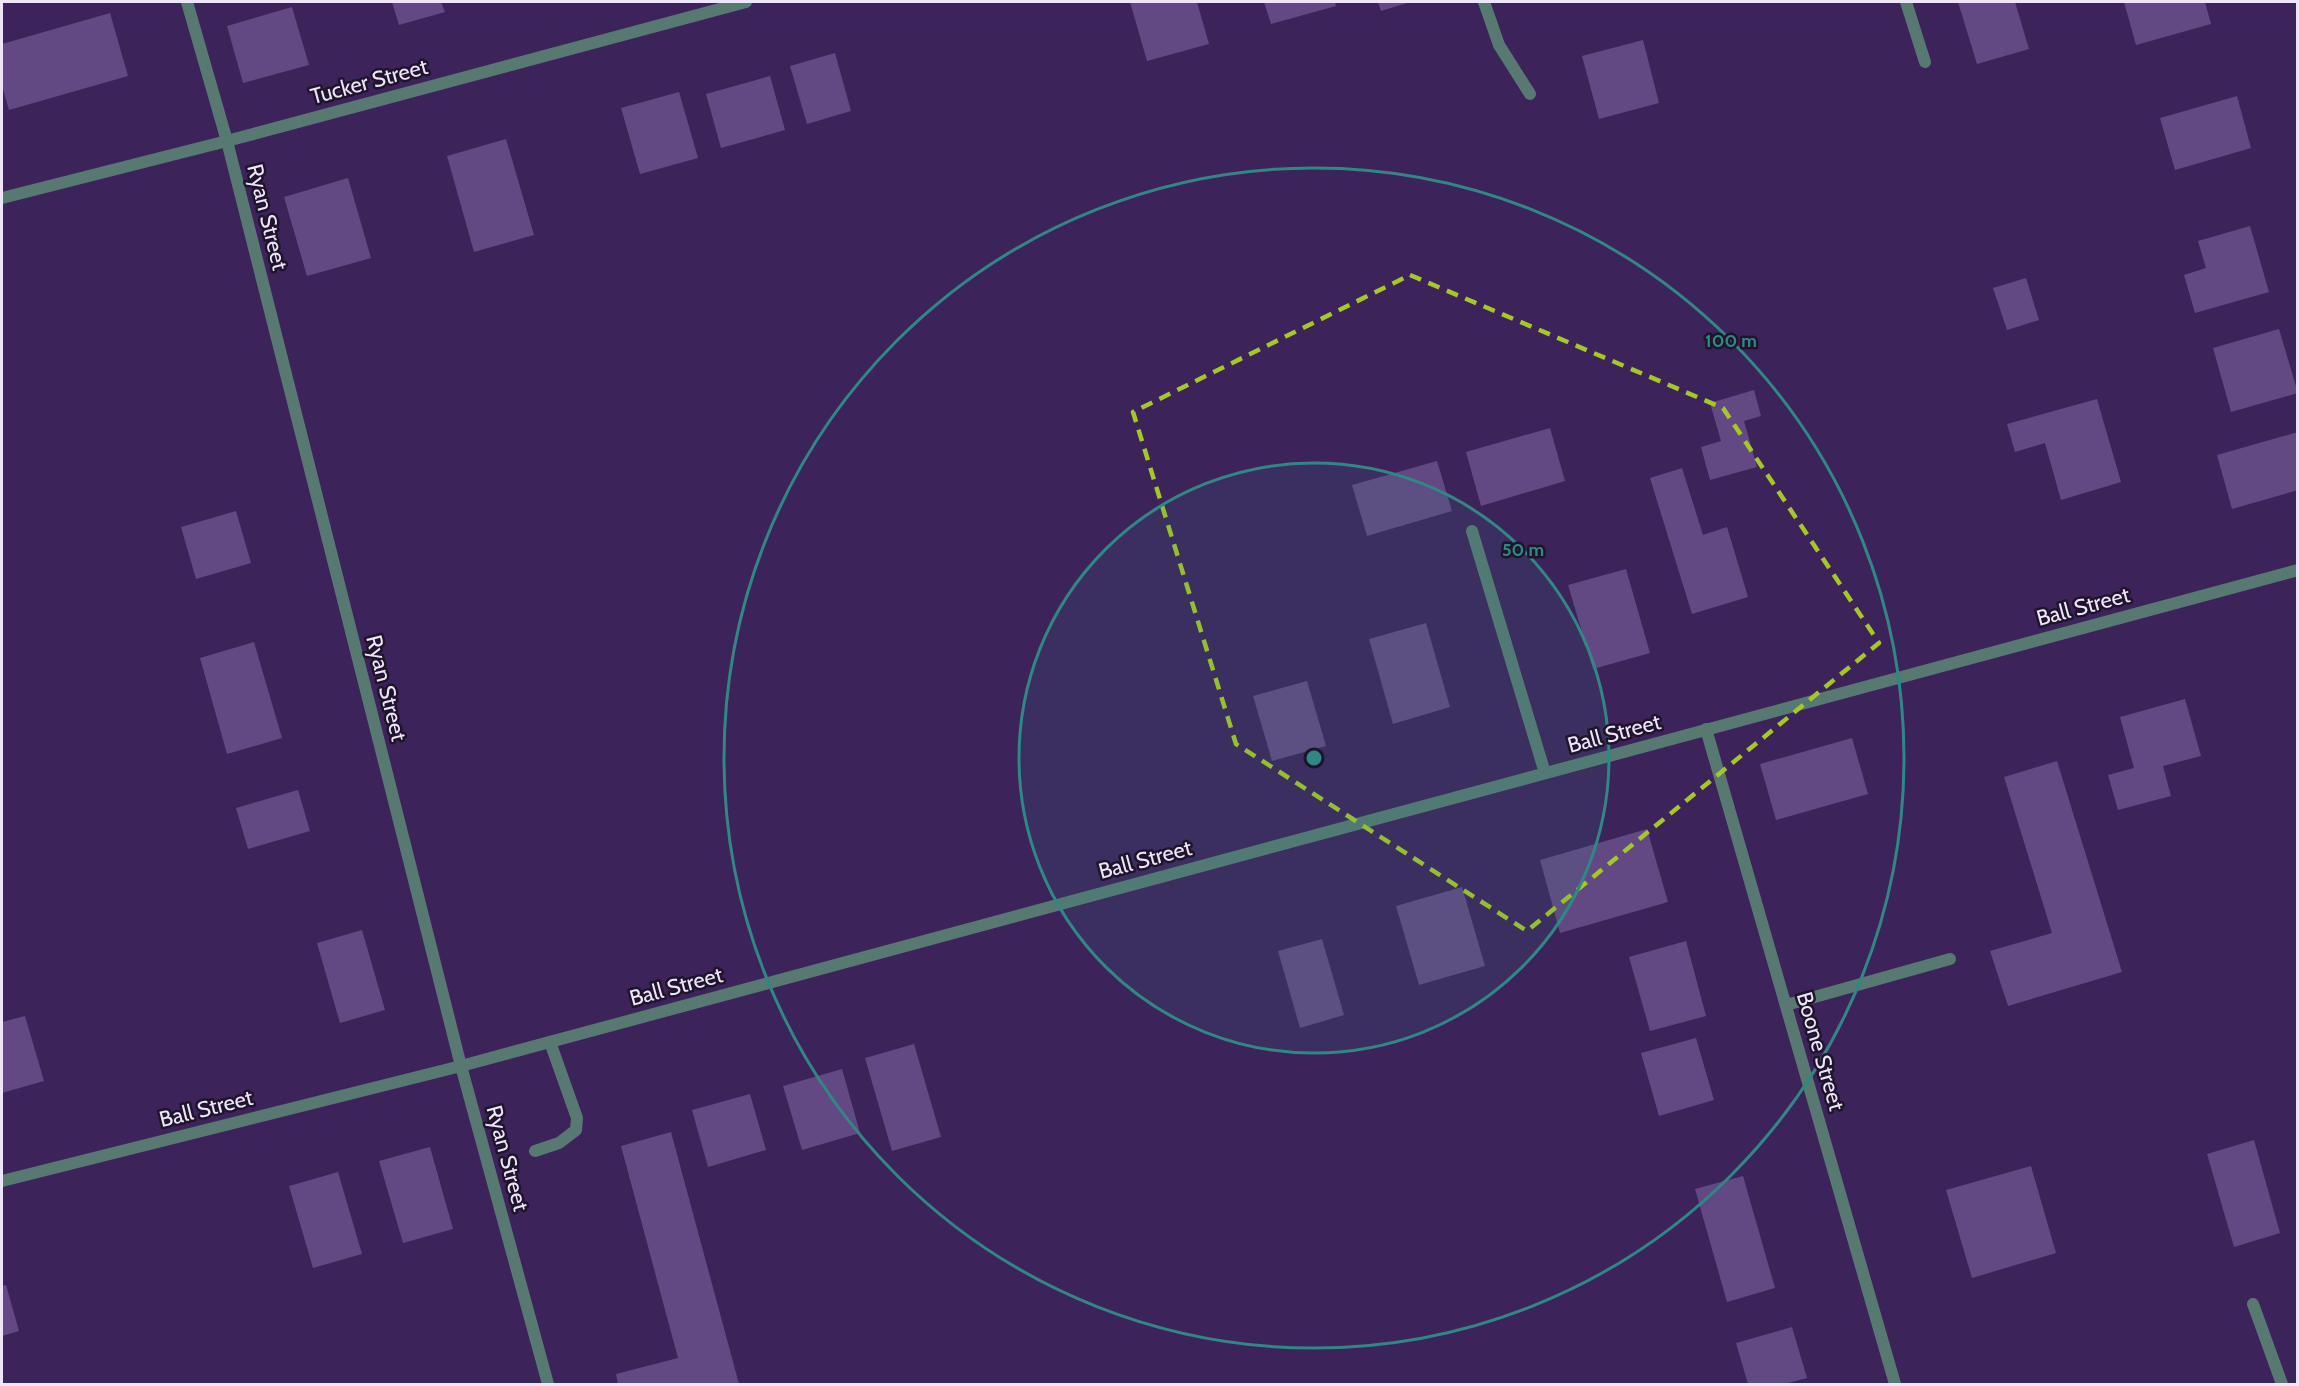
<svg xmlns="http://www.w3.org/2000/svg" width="2299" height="1386" font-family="Cabin,sans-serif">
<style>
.building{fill:#624983}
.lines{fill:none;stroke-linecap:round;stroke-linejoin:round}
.lane{stroke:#577972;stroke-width:12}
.street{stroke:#577972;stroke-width:12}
.marked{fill:none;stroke:#a4c825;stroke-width:4.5;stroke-dasharray:12 8;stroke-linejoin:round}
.ring{fill:none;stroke:#308783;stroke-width:3}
.labels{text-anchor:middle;stroke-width:5;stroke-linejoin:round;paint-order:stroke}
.street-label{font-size:22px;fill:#ede6fa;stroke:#1f142c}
.centre{fill:#308783;stroke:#1f142c;stroke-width:3}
.ring-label{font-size:18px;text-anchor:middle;font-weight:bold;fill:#308783;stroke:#1f142c;stroke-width:5;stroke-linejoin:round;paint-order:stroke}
</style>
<rect width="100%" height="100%" fill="#3c245a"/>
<g class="building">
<path d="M392,2H441L445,12L399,25Z"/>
<path d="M1130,2H1197L1209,44L1147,61Z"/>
<path d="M1264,2H1335L1336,6L1271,24Z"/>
<path d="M1378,2H1410L1381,11Z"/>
<path d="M1958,2H2015L2029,49L1977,64Z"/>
<path d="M2124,2H2205L2211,24L2136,45Z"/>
<path d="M292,7L309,65L243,83L227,26Z"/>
<path d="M110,13L128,76L9,110L2,86V44Z"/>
<path d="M1643,40L1659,103L1599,119L1582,56Z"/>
<path d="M835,53L851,111L807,124L790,66Z"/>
<path d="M770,76L785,130L721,148L706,94Z"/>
<path d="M679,92L698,158L640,174L621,108Z"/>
<path d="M2237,96L2251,148L2175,170L2160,118Z"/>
<path d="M506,139L534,235L474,252L447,156Z"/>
<path d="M348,178L371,258L307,276L284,197Z"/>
<path d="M2250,226L2269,292L2195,313L2184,275L2206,268L2198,241Z"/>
<path d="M2026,278L2039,320L2007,330L1993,288Z"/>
<path d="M2279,329L2298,393L2231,412L2213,348Z"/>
<path d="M1754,390L1761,416L1744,421L1757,467L1710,480L1701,447L1721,441L1710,403Z"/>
<path d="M2097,399L2121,482L2061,500L2045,443L2015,452L2007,424Z"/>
<path d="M1550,428L1565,481L1481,506L1466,452Z"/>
<path d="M2298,432V490L2232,509L2217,455Z"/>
<path d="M1437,461L1452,511L1367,536L1352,485Z"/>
<path d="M1682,468L1703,535L1727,527L1748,597L1692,614L1650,478Z"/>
<path d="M236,511L251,563L196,579L181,527Z"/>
<path d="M1626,569L1650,653L1593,669L1568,585Z"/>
<path d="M1426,623L1450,707L1393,724L1369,639Z"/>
<path d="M254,642L282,738L227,754L200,658Z"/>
<path d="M1307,681L1326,746L1272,761L1253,696Z"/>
<path d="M2185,699L2201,756L2163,766L2171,796L2118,810L2108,775L2134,768L2120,717Z"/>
<path d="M1852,738L1868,794L1776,820L1760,764Z"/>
<path d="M2057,761L2122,972L2008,1006L1990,951L2052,933L2004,777Z"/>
<path d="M298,790L310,831L248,849L236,808Z"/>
<path d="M1647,829L1668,902L1560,933L1540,860Z"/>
<path d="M1462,887L1485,966L1419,985L1396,906Z"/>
<path d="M362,930L385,1010L340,1023L317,943Z"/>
<path d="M1322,939L1344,1015L1300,1028L1278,951Z"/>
<path d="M1686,941L1706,1016L1650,1031L1629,957Z"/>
<path d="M25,1016L44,1081L2,1093V1022Z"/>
<path d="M1696,1038L1714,1100L1659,1116L1641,1053Z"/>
<path d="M914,1044L941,1137L892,1151L865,1058Z"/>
<path d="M842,1069L860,1133L802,1150L783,1086Z"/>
<path d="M750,1094L766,1150L708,1167L692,1110Z"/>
<path d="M671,1132L739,1384H618L616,1374L678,1358L621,1146Z"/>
<path d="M2254,1140L2280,1233L2234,1247L2207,1154Z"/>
<path d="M430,1147L453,1229L403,1243L379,1161Z"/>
<path d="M2031,1166L2056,1253L1972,1278L1946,1190Z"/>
<path d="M338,1172L362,1254L313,1268L289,1186Z"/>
<path d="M1743,1176L1775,1288L1727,1302L1695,1189Z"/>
<path d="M6,1285L19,1331L2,1336V1286Z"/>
<path d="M1792,1327L1807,1378L1784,1384H1748L1736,1343Z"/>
</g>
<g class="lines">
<g class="lane">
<path d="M1484,2L1499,45L1530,94"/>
<path d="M1906,2L1925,62"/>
<path d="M1472,531L1545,773"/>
<path d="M1786,1005L1950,959"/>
<path d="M535,1151L559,1143L576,1130L577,1118L550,1042"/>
<path d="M2253,1304L2282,1384"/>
</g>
<g class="street">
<path d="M187,2L227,141L461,1066L548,1384"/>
<path d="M2,198L227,141L746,2"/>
<path d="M1706,729L1895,1384"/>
<path d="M2,1181L461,1066L2298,570"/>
</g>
</g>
<path class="marked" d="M1410,275L1723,408L1879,643L1527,931L1236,744L1133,412Z"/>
<circle cx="1314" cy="758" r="295" fill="#308783" fill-opacity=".12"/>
<g class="ring">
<circle cx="1314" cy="758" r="295"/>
<circle cx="1314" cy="758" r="590"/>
</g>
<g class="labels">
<g class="street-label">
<text transform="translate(369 81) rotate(-15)" y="8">Tucker Street</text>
<text transform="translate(268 217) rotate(76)" y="8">Ryan Street</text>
<text transform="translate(2083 606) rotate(-15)" y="8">Ball Street</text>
<text transform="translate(387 688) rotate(76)" y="8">Ryan Street</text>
<text transform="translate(1614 733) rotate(-15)" y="8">Ball Street</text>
<text transform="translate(1145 859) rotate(-15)" y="8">Ball Street</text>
<text transform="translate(676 986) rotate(-15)" y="8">Ball Street</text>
<text transform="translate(1821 1051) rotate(74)" y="8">Boone Street</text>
<text transform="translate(206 1108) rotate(-14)" y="8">Ball Street</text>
<text transform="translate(508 1158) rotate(75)" y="8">Ryan Street</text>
</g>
</g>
<circle cx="1314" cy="758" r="9" class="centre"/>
<g class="ring-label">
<text x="1731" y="347">100 m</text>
<text x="1523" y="556">50 m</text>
</g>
<rect width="2299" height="1386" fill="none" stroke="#ede6fa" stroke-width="6"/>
</svg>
